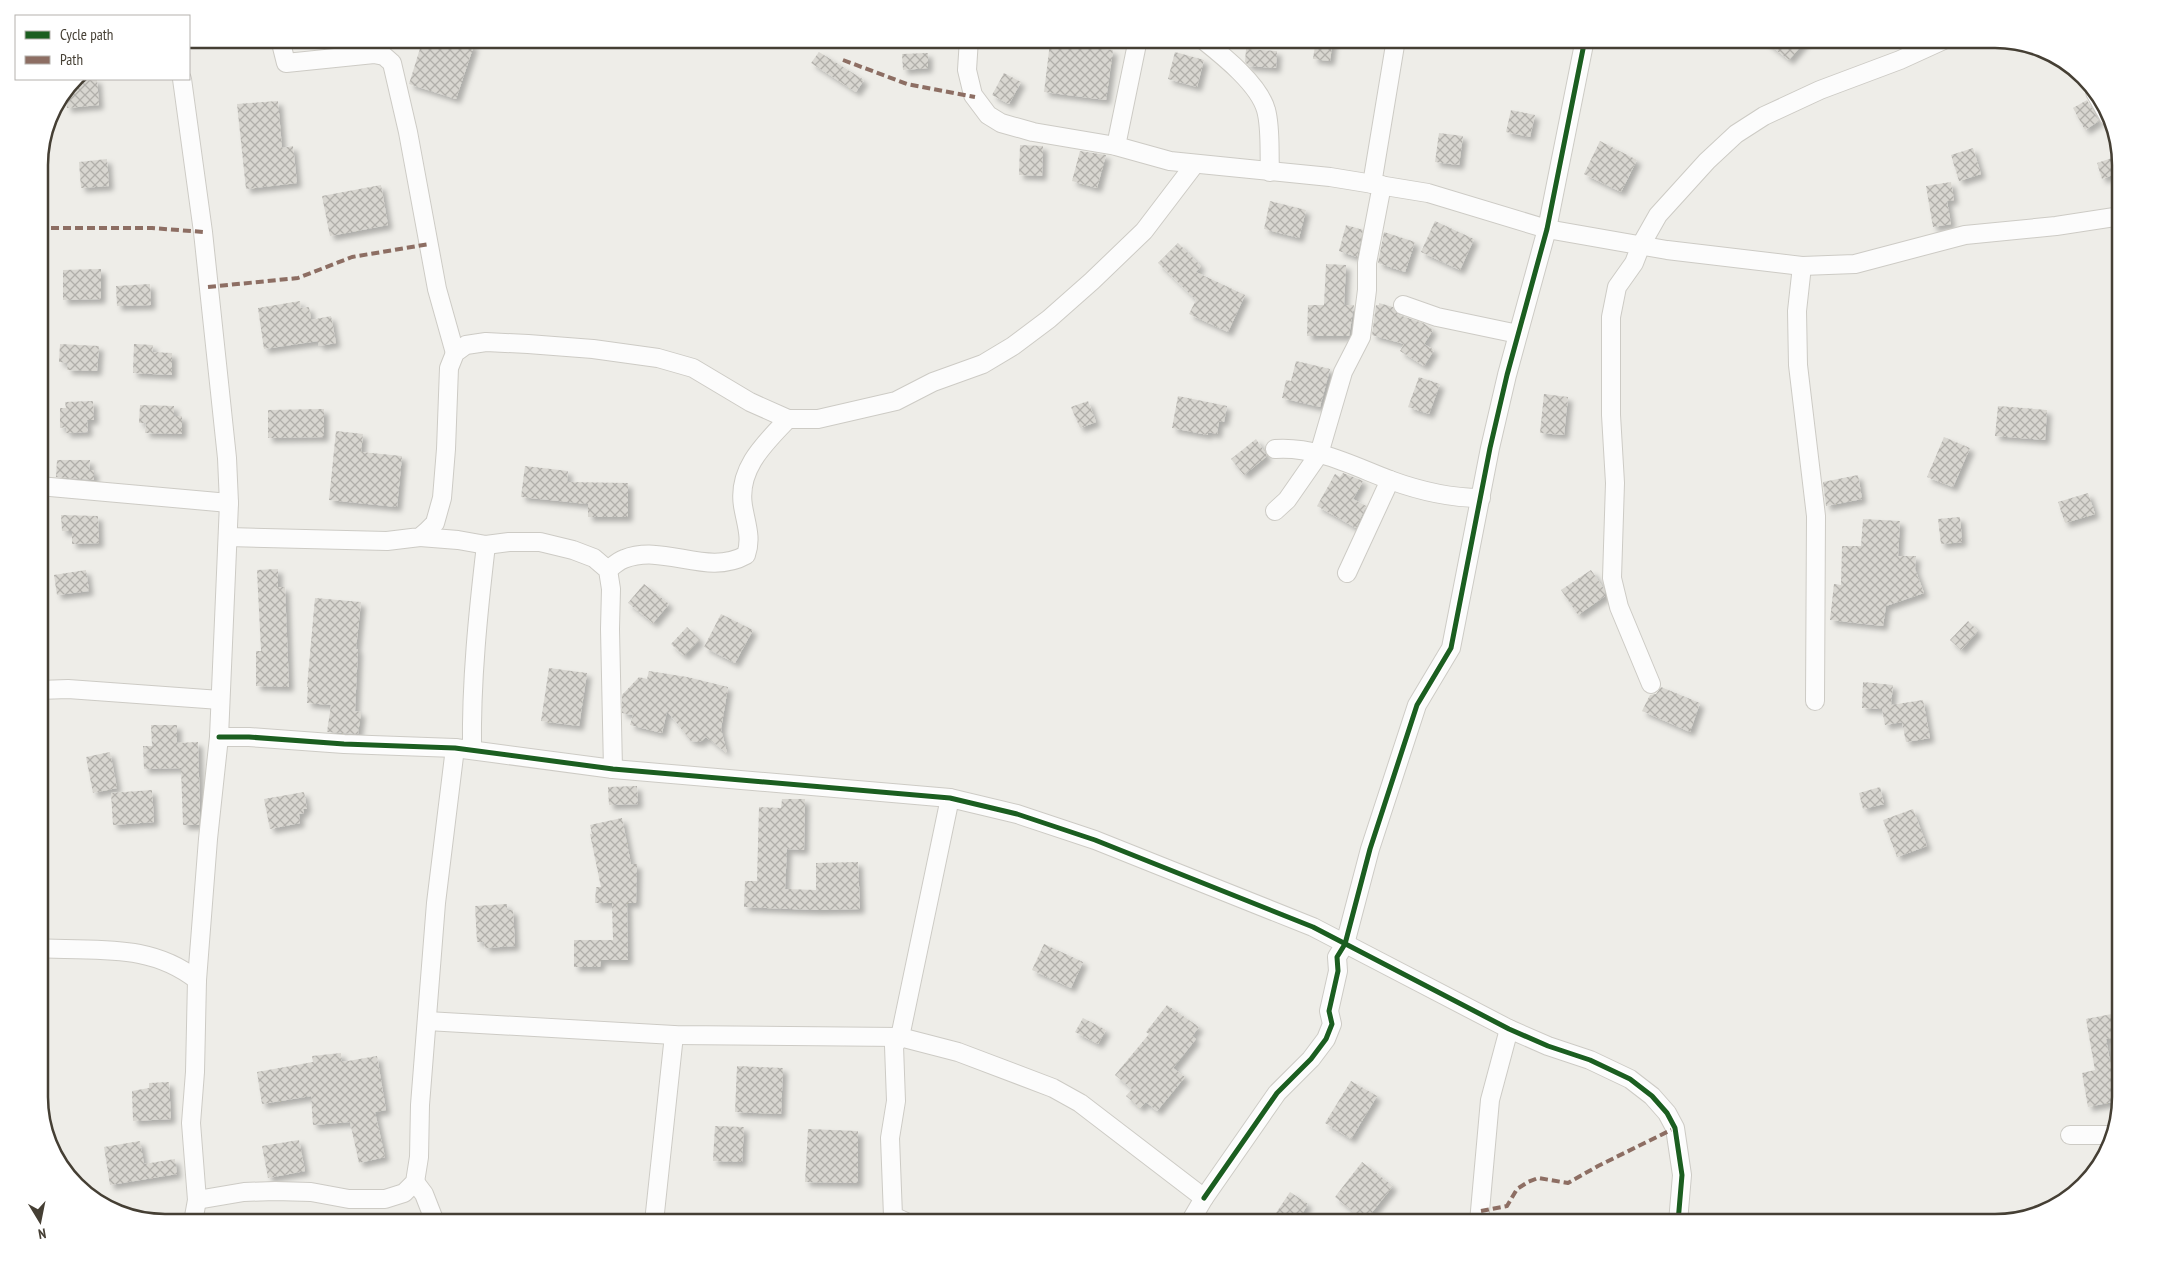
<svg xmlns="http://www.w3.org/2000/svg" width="2160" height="1261" font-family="'PT Sans Narrow',sans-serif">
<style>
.building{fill:url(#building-cross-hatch);filter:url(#shadow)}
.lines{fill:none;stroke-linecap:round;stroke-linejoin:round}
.minor-casing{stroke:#cdcbc5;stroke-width:20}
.minor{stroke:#fcfcfc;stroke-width:18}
.quiet{stroke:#8d6e63;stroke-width:4;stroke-dasharray:8 4;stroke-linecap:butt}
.cycleway-casing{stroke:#fff;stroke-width:8}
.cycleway{stroke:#1b5e20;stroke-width:5}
.rim{fill:none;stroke:#453f34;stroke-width:2.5}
</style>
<defs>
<pattern id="building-cross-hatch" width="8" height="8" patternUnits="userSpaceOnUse" patternTransform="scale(1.25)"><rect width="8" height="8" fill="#d8d6d0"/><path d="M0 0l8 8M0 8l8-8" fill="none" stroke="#b1afaa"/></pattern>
<filter id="shadow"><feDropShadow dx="4.5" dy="4.5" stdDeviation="2.5" flood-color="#0004"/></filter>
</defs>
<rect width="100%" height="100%" fill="#eeede8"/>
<g class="building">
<path d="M423,39H455L474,45L456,99L409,84Z"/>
<path d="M1316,39H1333L1330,61L1313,59Z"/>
<path d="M1762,39H1807L1789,60Z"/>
<path d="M1050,43L1113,50L1106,100L1044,92Z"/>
<path d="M1246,49L1277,51L1276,68L1249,66L1245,62Z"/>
<path d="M819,52L864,80L856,92L811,63Z"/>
<path d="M1175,52L1204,60L1197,87L1168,79Z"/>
<path d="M928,53V68L903,70L902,54Z"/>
<path d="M1004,73L1021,82L1009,104L992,95Z"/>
<path d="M97,79L99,105L67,108L65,90L72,80Z"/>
<path d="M2087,100L2099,121L2085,130L2073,108Z"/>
<path d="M278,101L282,148L293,146L297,183L246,189L237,104Z"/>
<path d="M1511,110L1535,115L1530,137L1506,132Z"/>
<path d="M1439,133L1463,136L1459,165L1435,162Z"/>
<path d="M1600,141L1637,160L1621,192L1584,174Z"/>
<path d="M1020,145L1043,146L1042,176L1019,175Z"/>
<path d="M1973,148L1981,174L1959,181L1951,155Z"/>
<path d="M1080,151L1106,155L1097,188L1072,181Z"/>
<path d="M2121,155V172L2102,179L2097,163Z"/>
<path d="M107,159L109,186L81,188L79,162Z"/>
<path d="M1951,182L1954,200L1947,201L1951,224L1933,227L1926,186Z"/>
<path d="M381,185L388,225L330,236L322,196Z"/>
<path d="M1270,201L1306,210L1299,238L1264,229Z"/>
<path d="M1435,221L1474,239L1460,270L1421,252Z"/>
<path d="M1346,225L1363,230L1357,257L1339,251Z"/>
<path d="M1384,232L1415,242L1405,272L1378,263Z"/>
<path d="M1178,243L1201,266L1196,272L1245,295L1228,332L1189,314L1196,300L1158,263Z"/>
<path d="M1326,264L1346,265L1344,305H1354L1349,336H1307L1308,305H1324Z"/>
<path d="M101,269V299L63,300V270Z"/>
<path d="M150,284L151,305L117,306L116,286Z"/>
<path d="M300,301L301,308L309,307L311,320L331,316L336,343L319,346L318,341L264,349L258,308Z"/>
<path d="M1379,303L1393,307L1399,315L1423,323L1433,330L1424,344L1434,350L1424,366L1400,351L1404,344L1372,335L1376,305H1379Z"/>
<path d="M60,344L99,346L97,371L67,370L68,363L59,362Z"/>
<path d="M134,344L153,345L152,352L172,353V375L133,373Z"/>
<path d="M1296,361L1330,369L1320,407L1282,398L1286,380L1291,381Z"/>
<path d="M1419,377L1440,384L1429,414L1408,407Z"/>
<path d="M1544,394L1568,397L1564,435L1540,433Z"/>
<path d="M1178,396L1227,406L1224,422L1219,421L1217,434L1208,432V435L1172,428Z"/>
<path d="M93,401L94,420H87L88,432L66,433V427L60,428V408H66L65,402Z"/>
<path d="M1088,401L1096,422L1080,428L1071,407Z"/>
<path d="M140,405L174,406V416H182V434L145,433L146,423H139Z"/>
<path d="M1998,406L2047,410L2045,440L1995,436Z"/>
<path d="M324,409V437L268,438V410Z"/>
<path d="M336,431L363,434L361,452L402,456L397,507L329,500Z"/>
<path d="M1944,437L1970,448L1953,487L1927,477Z"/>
<path d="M1256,439L1267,456L1244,475L1231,459Z"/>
<path d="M57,460H90L89,470H94V480L56,477Z"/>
<path d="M525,466L568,471L567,482L628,483V517H588V504L521,497Z"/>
<path d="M1343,473L1363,481L1353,499L1366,506L1356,528L1317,506L1335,474L1340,477Z"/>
<path d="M1858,475L1862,499L1826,506L1823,482Z"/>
<path d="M2088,493L2095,514L2065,523L2058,502Z"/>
<path d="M61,515L98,516L99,543L72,544V531H62Z"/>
<path d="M1960,517L1962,542L1941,544L1938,519Z"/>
<path d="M1863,519L1900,521L1898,556H1916L1915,569L1924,593L1886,606L1883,626L1830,620L1834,584L1841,585L1842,546H1861Z"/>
<path d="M278,569V587H285L289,687L256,686V651H261L257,570Z"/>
<path d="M86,570L89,591L57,595L54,575Z"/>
<path d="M1591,570L1604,589L1605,596L1578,615L1561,590Z"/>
<path d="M644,584L669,604L653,623L628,603Z"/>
<path d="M315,598L361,602L356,649H358L355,711L361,712L358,734L327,732L331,705L307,703L308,687H307Z"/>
<path d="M721,614L753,630L735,663L704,647Z"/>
<path d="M1968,621L1978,631L1961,650L1950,640Z"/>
<path d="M687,627L700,640L684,656L671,644Z"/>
<path d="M549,668L587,673L579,726L541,721Z"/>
<path d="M649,671L687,677L728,687L721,729L727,753L706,737L700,742L691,741L667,711L662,733L630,725L633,715L622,713V695L639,677L647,679Z"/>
<path d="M1863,682L1893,685L1891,705L1923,700L1930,738L1906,742L1902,722L1885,725L1882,709L1862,708Z"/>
<path d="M1661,687L1700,703L1690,732L1642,711L1650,695L1656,694Z"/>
<path d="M151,725H177V743L198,742L200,810L199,825H183L181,768L144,769L143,746H152Z"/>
<path d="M110,752L117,788L93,793L86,757Z"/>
<path d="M637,786L638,804L609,805L608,787Z"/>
<path d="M1880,787L1884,804L1863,809L1859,793Z"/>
<path d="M152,790L154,822L113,825L111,793Z"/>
<path d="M304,792L307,809H303L304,813L299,814L300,823L270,829L264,799Z"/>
<path d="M782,799H805L804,850L787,849L785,889L816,890V863L858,862L860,909L817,910L744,907L745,881H757L759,807L781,808Z"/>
<path d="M1913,809L1927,846L1897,857L1883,820Z"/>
<path d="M622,818L631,864H637L636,903H627L628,960H601L600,967H574V940H613L612,903H595L596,887H601L590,834H592L590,825Z"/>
<path d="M507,904V910H513L515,946L485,948L484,942H477L475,906Z"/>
<path d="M1044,944L1083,962L1071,988L1032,970Z"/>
<path d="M1167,1005L1199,1027L1192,1036L1196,1039L1173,1068L1185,1077L1157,1111L1146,1102L1140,1108L1126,1096L1132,1089L1115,1075L1149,1034L1146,1032Z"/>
<path d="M2117,1013L2121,1037L2106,1039L2117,1101L2088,1107L2082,1073L2095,1070L2086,1019Z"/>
<path d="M1083,1018L1106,1030L1098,1044L1075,1032Z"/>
<path d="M341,1053L342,1062L377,1056L386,1110L375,1112L385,1157L359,1163L350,1122L313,1125L311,1096L262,1104L257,1072L313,1062L312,1056Z"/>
<path d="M737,1066L783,1068L781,1114L735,1112Z"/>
<path d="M1351,1081L1377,1096L1351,1139L1325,1123Z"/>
<path d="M169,1082L171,1119L133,1121L132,1091L149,1088V1083Z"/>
<path d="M715,1126L744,1127L742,1162L713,1161Z"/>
<path d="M808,1129L858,1131V1183L805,1182Z"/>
<path d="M299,1140L305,1171L268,1178L262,1146Z"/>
<path d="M140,1141L144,1164L175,1159L177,1174L110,1185L104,1147Z"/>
<path d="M1362,1162L1393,1186L1365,1221L1335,1197Z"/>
<path d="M1290,1192L1308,1204L1297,1222H1270Z"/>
</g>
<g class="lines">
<defs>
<g id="minor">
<path d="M280,39L286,63L374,54L384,56L392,63L408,132L437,289L455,353"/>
<path d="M969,39L967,70L973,95L988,115L1001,123L1033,132L1116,146L1170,161L1330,177L1428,193L1547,229L1667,250L1802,266L1855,264L1965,235L2056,226L2121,216"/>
<path d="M1202,39C1222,55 1259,84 1266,110C1271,127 1269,153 1270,172"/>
<path d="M182,79L203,232L227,458L229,503L219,737L208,839L197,980L195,1072L191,1123L197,1200L193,1222"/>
<path d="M2095,92L2109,117"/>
<path d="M1116,146L1138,39"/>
<path d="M1372,184L1396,39"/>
<path d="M1802,266L1797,311L1798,365L1816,516L1815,701"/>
<path d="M1403,305L1437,317L1518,334"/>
<path d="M1275,449C1316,446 1353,466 1390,480C1420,491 1449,498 1481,498"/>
<path d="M39,486L229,503"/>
<path d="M1275,511L1287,500L1319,454L1343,372L1361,337L1367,290V263L1382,185"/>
<path d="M228,537L387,541L420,537L427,531L435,523L442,498L446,449L449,368L455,353L466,345L486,342L528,344L593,349L658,358L693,368L750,402L788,419H818L896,401L933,382L983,364L1013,346L1049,319L1092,281L1144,231L1195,164"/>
<path d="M420,537L458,540L486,545L509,542H540L573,550L594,558L608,570L611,589L610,629L613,769"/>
<path d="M608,570C613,566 618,561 624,559C664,543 707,577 746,555C752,538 746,524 743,506C737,469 765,443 788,419"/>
<path d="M1347,573L1390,480"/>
<path d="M1651,684L1619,607L1612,578L1615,483L1611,415V317L1617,287L1634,263L1641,245L1658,215L1707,161L1736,134L1764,116L1820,90L1900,60L1946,39"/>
<path d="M39,690L68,689L220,700"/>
<path d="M219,737H249L344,744L455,748L613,769L950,798L1017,814L1095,840L1313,927L1509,1029L1548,1046L1590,1060L1630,1079L1652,1096L1667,1113L1675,1128L1682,1175L1678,1222"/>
<path d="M472,749C471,682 478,613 486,545"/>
<path d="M39,948C96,952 149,942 197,980"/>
<path d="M427,1021L674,1035L900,1037L958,1052L1053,1088L1080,1103L1204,1198L1190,1222"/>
<path d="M2070,1135H2111"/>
<path d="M415,1182L424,1194L435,1222"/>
<path d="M1204,1198L1277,1093L1311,1059L1326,1039L1332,1024L1329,1011L1338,971L1337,957L1345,944L1370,849L1417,705L1451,648L1490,448L1507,375L1547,229L1585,39"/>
<path d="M197,1200L244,1192L275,1191L311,1192L349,1199H385L404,1193L415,1182L419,1157L420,1105L436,903L455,748"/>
<path d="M654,1222L674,1035"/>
<path d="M906,1222L893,1216L890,1138L896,1101L894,1046L900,1037L950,798"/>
<path d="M1479,1222L1490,1100L1509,1029"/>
</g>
</defs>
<use href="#minor" class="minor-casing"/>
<use href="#minor" class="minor"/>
<g class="quiet">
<path d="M843,60L907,84L975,97"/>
<path d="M39,228H152L203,232"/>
<path d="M208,287L298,278L352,257L429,244"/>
<path d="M1481,1211L1507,1206L1517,1189L1528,1182L1538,1178L1568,1183L1598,1166L1675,1128"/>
</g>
<defs>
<g id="cycleway">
<path d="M219,737H249L344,744L455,748L613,769L950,798L1017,814L1095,840L1313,927L1509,1029L1548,1046L1590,1060L1630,1079L1652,1096L1667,1113L1675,1128L1682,1175L1678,1222"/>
<path d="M1204,1198L1277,1093L1311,1059L1326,1039L1332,1024L1329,1011L1338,971L1337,957L1345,944L1370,849L1417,705L1451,648L1490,448L1507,375L1547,229L1585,39"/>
</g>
</defs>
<use href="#cycleway" class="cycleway-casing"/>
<use href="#cycleway" class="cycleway"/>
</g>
<path d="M0 0H2160V1261H0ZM165 48H1995A117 117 0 0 1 2112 165V1097A117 117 0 0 1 1995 1214H165A117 117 0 0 1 48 1097V165A117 117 0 0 1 165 48Z" fill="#fff" fill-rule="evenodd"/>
<path class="rim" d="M165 48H1995A117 117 0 0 1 2112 165V1097A117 117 0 0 1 1995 1214H165A117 117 0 0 1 48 1097V165A117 117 0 0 1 165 48Z"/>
<rect x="15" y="15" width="175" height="65" fill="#ffffff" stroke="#b5b2ae"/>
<rect x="25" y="31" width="25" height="8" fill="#1b5e20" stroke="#b5b2ae"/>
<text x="60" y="40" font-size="15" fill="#453f34">Cycle path</text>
<rect x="25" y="56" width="25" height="8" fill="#8d6e63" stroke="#b5b2ae"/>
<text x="60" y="65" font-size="15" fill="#453f34">Path</text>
<g transform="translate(40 1221) rotate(170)" stroke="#ffffff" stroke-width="4" paint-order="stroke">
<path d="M0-4L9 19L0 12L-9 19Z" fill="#453f34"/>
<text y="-8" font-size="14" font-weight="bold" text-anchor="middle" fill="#453f34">N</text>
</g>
</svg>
